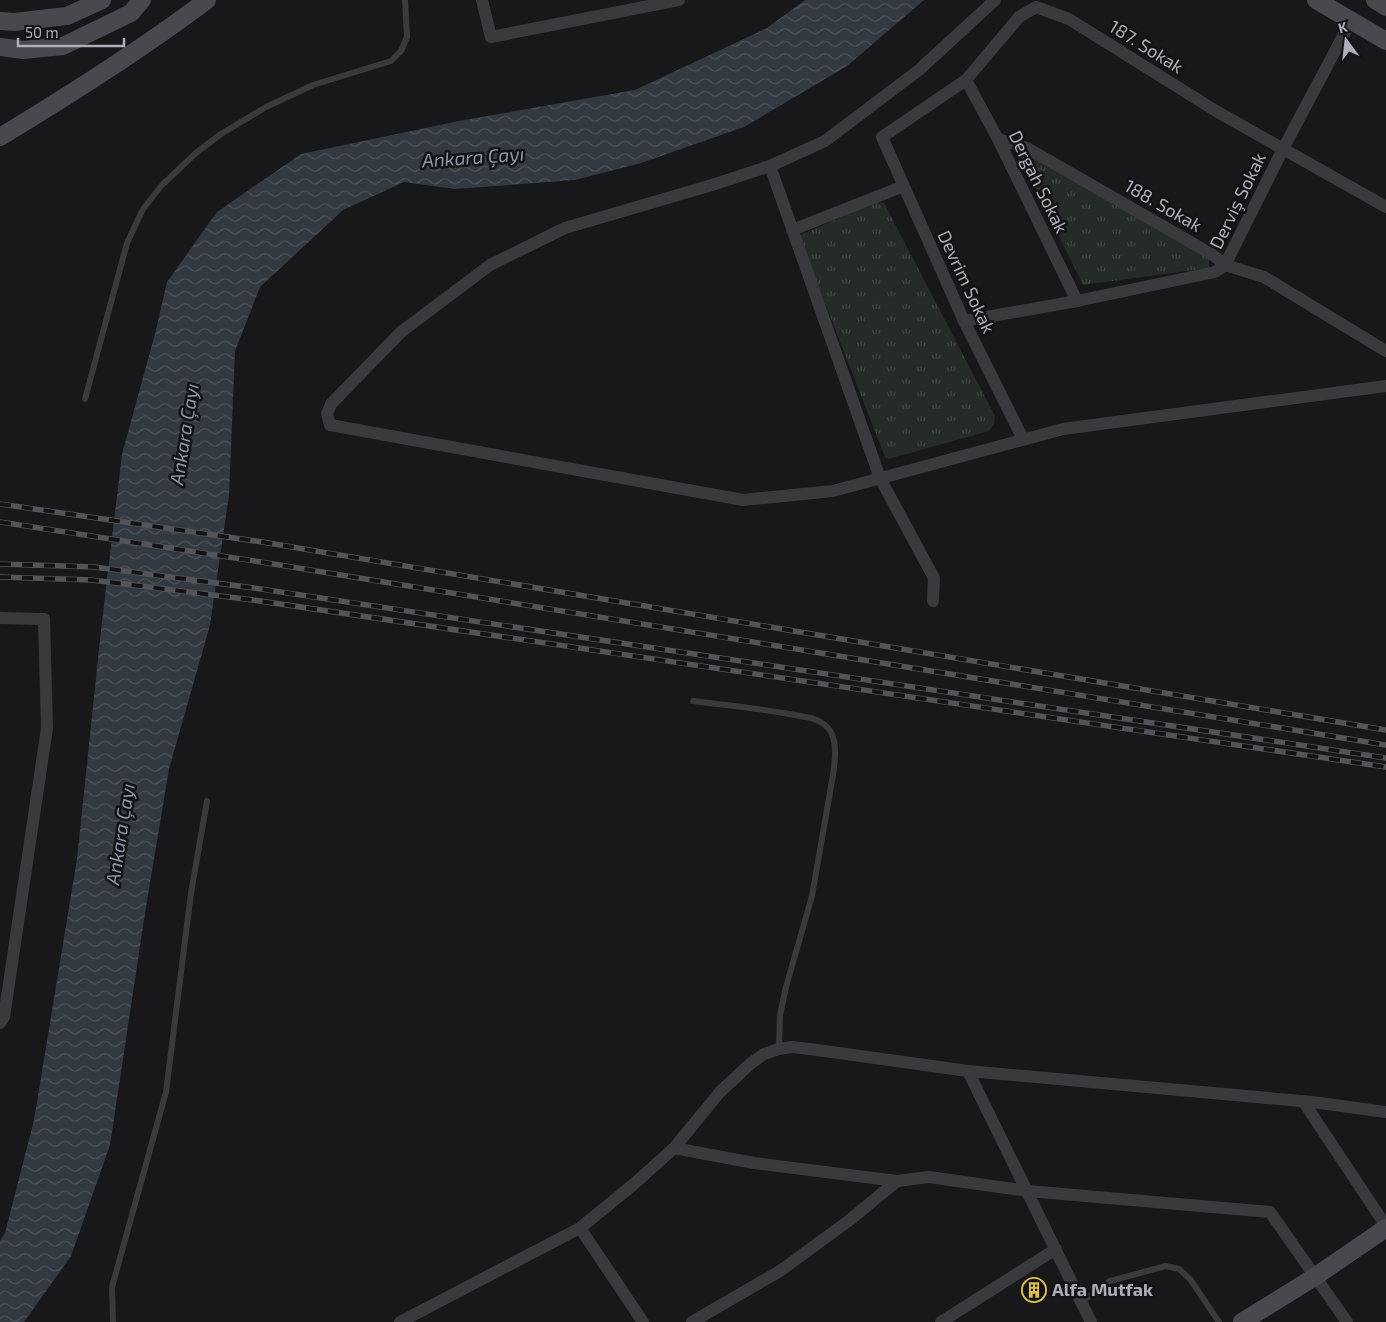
<svg xmlns="http://www.w3.org/2000/svg" width="1386" height="1322" font-family="'Exo 2',sans-serif">
<style>
.park{fill:url(#park-tufts)}
.water{fill:url(#water-waves)}
.lines{fill:none;stroke-linecap:round;stroke-linejoin:round}
.lane{stroke:#3a3a3e;stroke-width:6}
.street{stroke:#3a3a3e;stroke-width:12}
.secondary{stroke:#48484e;stroke-width:18}
.rail-casing{stroke:#535359;stroke-width:5.5}
.rail{stroke:#131315;stroke-width:4;stroke-dasharray:11;stroke-linecap:butt}
.labels{text-anchor:middle;stroke-width:5;stroke-linejoin:round;paint-order:stroke}
.street-label{font-size:18px;fill:#acaeb8;stroke:#131315}
.poi-label{font-size:18px;font-weight:bold;fill:#acaeb8;stroke:#131315;text-anchor:start}
.water-label{font-size:19px;font-style:italic;fill:#8797ae;stroke:#131315}
</style>
<defs>
<pattern id="park-tufts" width="24" height="20" patternUnits="userSpaceOnUse" patternTransform="scale(1.25)"><rect width="24" height="20" fill="#252b26"/><path d="M3 7l-1-3M5 7V3M7 7l1-3M15 17l-1-3M17 17v-4M19 17l1-3" fill="none" stroke="#424743"/></pattern>
<pattern id="water-waves" width="16" height="10" patternUnits="userSpaceOnUse" patternTransform="scale(1.25)"><rect width="16" height="10" fill="#333941"/><path d="M0 5q4-4 8 0t8 0" fill="none" stroke="#4e535a"/></pattern>
</defs>
<rect width="100%" height="100%" fill="#18181a"/>
<g class="park">
<path d="M1023,153L1209,258V268L1083,285L1022,161Z"/>
<path d="M879,201L884,203L995,416L994,424L989,431L888,459L885,457L800,239L802,234Z"/>
</g>
<path class="water" d="M805,0H924L847,66L744,127L641,163L575,180L455,189L404,182L343,210L260,287L235,351L229,495L210,625L169,769L145,913L110,1145L71,1256L24,1322H0V1241L5,1233L34,1120L77,859L101,630L122,454L155,334L167,282L217,212L301,154L459,121L635,90L767,28Z"/>
<g class="lines">
<g class="lane">
<path d="M85,399L127,243L143,209L162,185L196,153L221,134L266,107L313,85L391,61L401,51L407,37L405,0"/>
<path d="M693,701C730,706 768,709 805,717C813,718 823,722 829,729C838,742 835,760 833,775L812,896L786,987L780,1015L779,1049"/>
<path d="M1081,1302L1110,1281L1166,1266L1179,1269L1190,1279L1219,1322"/>
<path d="M113,1322L112,1287L166,1092L191,893L207,801"/>
</g>
<g class="street">
<path d="M482,0L491,37L679,0"/>
<path d="M995,0L919,70L825,141L770,166L712,185L565,228L490,265L401,332L331,404L327,414L330,425L743,500L833,491L1063,429L1386,386"/>
<path d="M966,80L998,139L1077,301"/>
<path d="M998,139L1027,148L1213,255L1225,265L1264,277L1386,351"/>
<path d="M770,166L880,478L934,578L933,601"/>
<path d="M792,230L904,186"/>
<path d="M964,321L1077,301L1215,272L1225,265L1283,149L1351,21"/>
<path d="M1023,439L964,321L882,137L966,80L1019,17L1036,7L1069,19L1216,111L1386,207"/>
<path d="M0,618L44,619L47,728L4,1017L0,1023"/>
<path d="M968,1071L1091,1322"/>
<path d="M1303,1101L1386,1226"/>
<path d="M674,1148L754,1163L897,1181L929,1177L1028,1191L1270,1212L1347,1322"/>
<path d="M580,1228L643,1322"/>
<path d="M400,1322L580,1228L634,1184L674,1148L720,1092L750,1064L764,1054L779,1049L792,1047L810,1049L968,1071L1312,1102L1386,1112"/>
<path d="M692,1322L780,1271L851,1219L897,1181"/>
<path d="M941,1322L1056,1249"/>
</g>
<g class="secondary">
<path d="M1316,0L1386,41"/>
<path d="M1375,0L1386,7"/>
<path d="M0,21L14,22L67,16L102,0"/>
<path d="M0,47L23,50L63,46L131,13L142,0"/>
<path d="M0,137C71,94 141,50 207,0"/>
<path d="M1242,1322L1316,1276L1386,1228"/>
</g>
<defs>
<g id="rail">
<path d="M0,504L262,542L1386,730"/>
<path d="M0,522L261,562L1386,745"/>
<path d="M0,564L94,567L254,588L1386,758"/>
<path d="M0,577L92,580L253,600L1386,767"/>
</g>
</defs>
<use href="#rail" class="rail-casing"/>
<use href="#rail" class="rail"/>
</g>
<defs>
<symbol id="building-ring" viewBox="-11 -11 22 22"><circle r="9.5" fill="#131315" stroke="#dcc04e" stroke-width="1.5"/><path d="M-4-6H4V6H1V3H-1V6H-4ZM-2.5-4.3h1.7v1.8h-1.7ZM.8-4.3h1.7v1.8H.8ZM-2.5-1h1.7V.8h-1.7ZM.8-1h1.7V.8H.8Z" fill="#dcc04e"/></symbol>
</defs>
<g fill-rule="evenodd">
<use href="#building-ring" x="1020" y="1276" width="28" height="28"/>
</g>
<g class="labels">
<g class="street-label">
<text transform="translate(1146 47) rotate(32)" y="6">187. Sokak</text>
<text transform="translate(1038 182) rotate(64)" y="6">Dergah Sokak</text>
<text transform="translate(1238 201) rotate(-64)" y="6">Derviş Sokak</text>
<text transform="translate(1163 206) rotate(30)" y="6">188. Sokak</text>
<text transform="translate(966 282) rotate(65)" y="6">Devrim Sokak</text>
</g>
<g class="poi-label">
<text x="1052" y="1296">Alfa Mutfak</text>
</g>
<g class="water-label">
<text transform="translate(473 157) rotate(-4)" y="7">Ankara Çayı</text>
<text transform="translate(184 434) rotate(-81)" y="7">Ankara Çayı</text>
<text transform="translate(120 834) rotate(-81)" y="7">Ankara Çayı</text>
</g>
</g>
<g transform="translate(1346 40) rotate(345)" stroke="#131315" stroke-width="4" paint-order="stroke">
<path d="M0-4L9 19L0 12L-9 19Z" fill="#acaeb8"/>
<text y="-8" font-size="14" font-weight="bold" text-anchor="middle" fill="#acaeb8">K</text>
</g>
<path d="M18 38v8h106v-8" fill="none" stroke="#acaeb8" stroke-width="2.5"/>
<text x="25" y="38" font-size="15" fill="#acaeb8" stroke="#131315" stroke-width="4" paint-order="stroke">50 m</text>
</svg>
